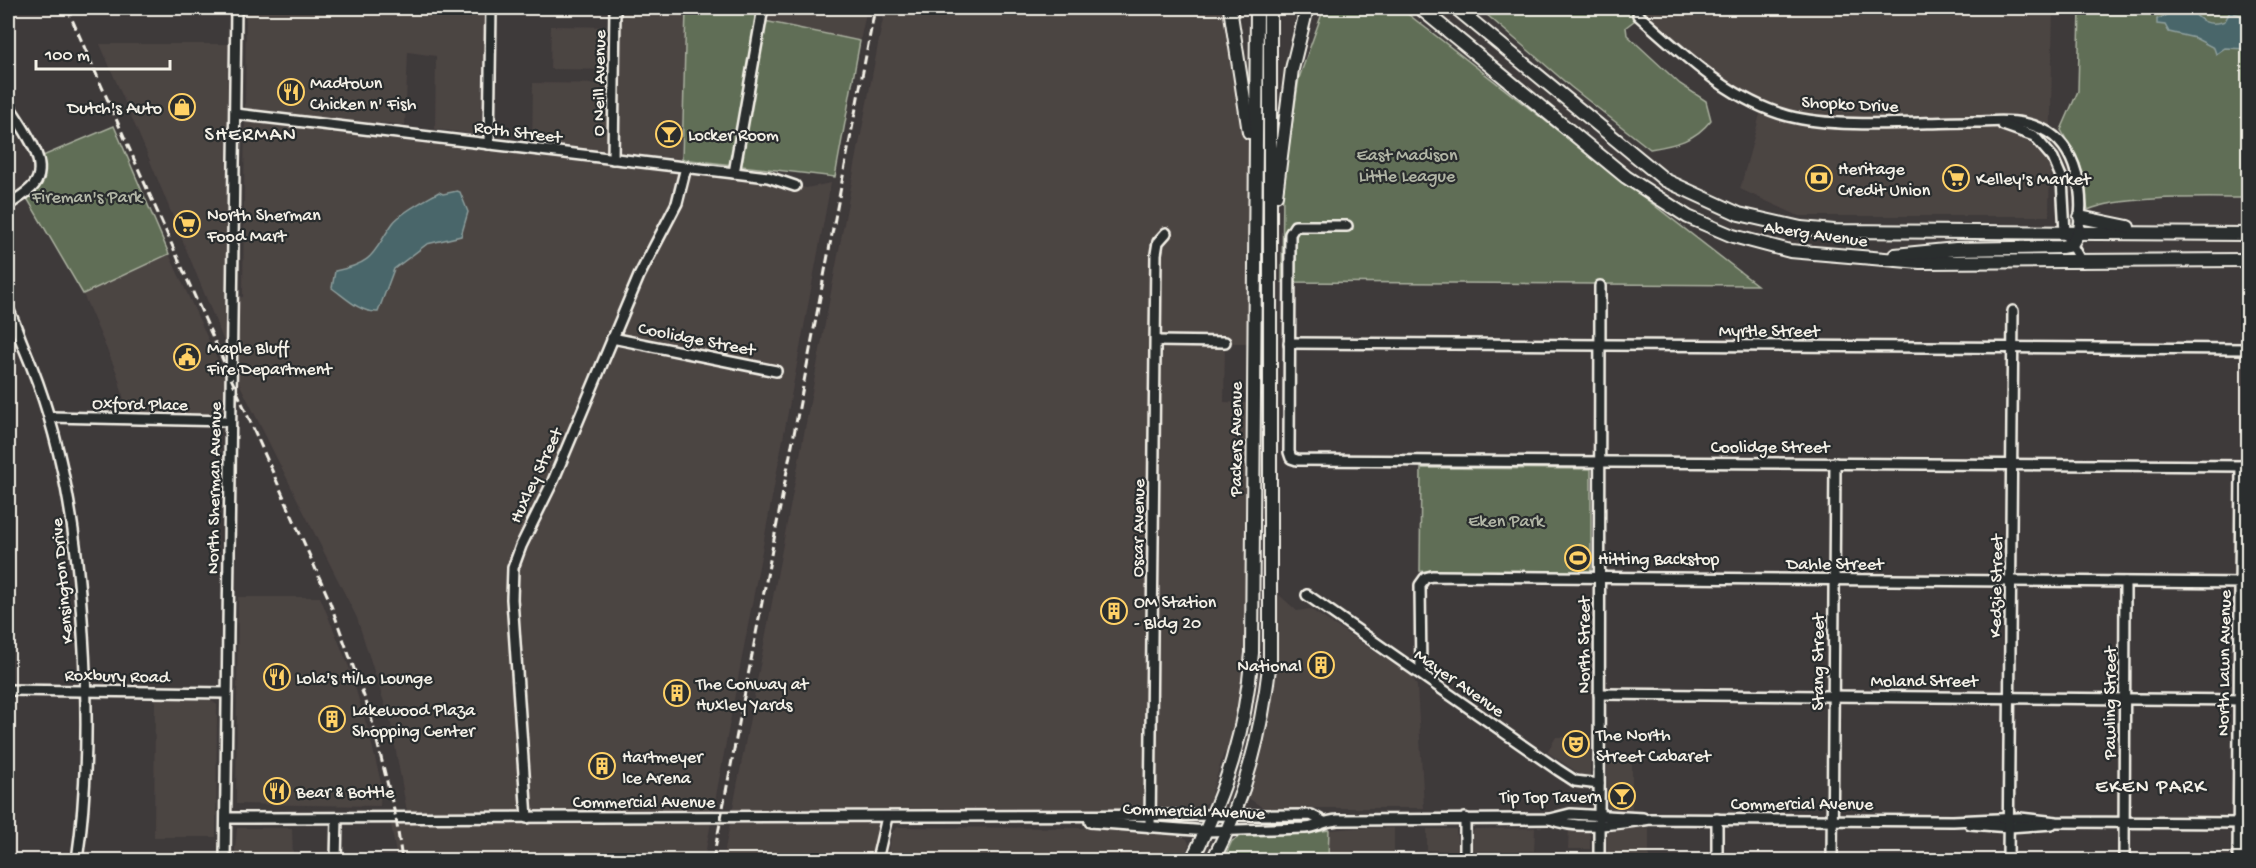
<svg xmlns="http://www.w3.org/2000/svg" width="2256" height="868" font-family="'Gochi Hand',sans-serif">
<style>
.built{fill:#4c4443}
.green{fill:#616e56;stroke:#aab09f;stroke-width:1.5}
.water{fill:#48666a;stroke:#8d9e9c;stroke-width:1.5}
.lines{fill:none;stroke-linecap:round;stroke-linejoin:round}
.minor-casing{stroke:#f4f1e8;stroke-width:14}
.major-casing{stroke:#f4f1e8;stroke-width:16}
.minor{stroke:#2a2d2e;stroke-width:9}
.major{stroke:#2a2d2e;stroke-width:12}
.rail{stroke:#f4f1e8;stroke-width:3;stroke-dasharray:9 4.5;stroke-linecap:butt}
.labels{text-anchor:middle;stroke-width:4.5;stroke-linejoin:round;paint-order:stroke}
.poi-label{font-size:18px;fill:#f4f1e8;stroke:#2a2d2e;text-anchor:start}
.street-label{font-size:18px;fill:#f4f1e8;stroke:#2a2d2e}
.park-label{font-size:18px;fill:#b2b6a6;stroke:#2a2d2e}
.neighbourhood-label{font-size:20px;letter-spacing:1.5px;fill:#f4f1e8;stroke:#2a2d2e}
</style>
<rect width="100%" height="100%" fill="#3e3a3a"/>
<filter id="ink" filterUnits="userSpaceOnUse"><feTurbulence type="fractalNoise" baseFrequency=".0167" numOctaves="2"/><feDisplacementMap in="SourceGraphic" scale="12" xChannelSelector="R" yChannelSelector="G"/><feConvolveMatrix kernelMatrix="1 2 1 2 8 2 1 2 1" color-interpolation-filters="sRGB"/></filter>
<g filter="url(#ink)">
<g class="built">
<path d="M246,8H485L481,131L473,134L435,129L436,56L408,52L405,125L380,123L379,137L383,132L532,149L533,83L621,84V70L550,69L551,26L622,27V8H756L755,13L686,9L681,159L614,152L613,159L768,177L806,188L831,183L704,860H397L390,818L408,817L391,724L357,618L231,367L232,298L243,297Z"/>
<path d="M770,8H867L860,41L769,22Z"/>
<path d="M885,8H1230L1245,94L1253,172V343H1225L1224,402L1253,403V608L1235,760L1224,753L1209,801L1200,808L1063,809V817H887L877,860H723Z"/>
<path d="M1651,8H2053L2049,216H1799L1740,189L1762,107L1745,99L1638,15Z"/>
<path d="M100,44H228L225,344L146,151Z"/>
<path d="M169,254L231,389L230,421L129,419L117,373L83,294Z"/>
<path d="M1276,592L1297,611L1310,609L1412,676L1417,686L1424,808H1263L1247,797L1269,710L1275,661Z"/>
<path d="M238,597H320L349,667L369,733L381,783L380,806L236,804Z"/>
<path d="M155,699L211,700L217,705L216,837H154Z"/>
<path d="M1556,737H1591L1590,775L1584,777L1547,752Z"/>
<path d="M1607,759H1632V811H1613L1608,809Z"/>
<path d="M898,827L1083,828L1180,836L1187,839L1189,844L1183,860H886L892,832Z"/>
<path d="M237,828H292L293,860H234Z"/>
<path d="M1355,828H1394V860H1328L1329,830Z"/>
<path d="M1535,828L1534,851H1470L1471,833L1475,829Z"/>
<path d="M1569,828L1586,829L1590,836V849H1568Z"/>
<path d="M1613,828H1649V860H1607V832Z"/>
<path d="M1427,829H1456L1459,851L1427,850Z"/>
</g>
<g class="green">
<path d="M1324,8H1400L1757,285L1282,282L1283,187L1299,78Z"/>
<path d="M1479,8H1651L1626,27L1627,35L1680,84L1706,101L1711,120C1695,141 1675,145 1650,149L1571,87Z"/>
<path d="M2080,8H2248V198C2210,198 2120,195 2088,210L2080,164L2061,130L2078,91Z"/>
<path d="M686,9L755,13V19L860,41L835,177L682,159Z"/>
<path d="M114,126L169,254L83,294L24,193L34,185L38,158Z"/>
<path d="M1421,468L1591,469V572L1420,571Z"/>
<path d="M1329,830L1328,860H1223L1232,841L1241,836L1304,834Z"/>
</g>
<g class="water">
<path d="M2171,8H2190C2199,21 2209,27 2225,21L2230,12L2248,17V49L2225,48L2216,54L2214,48L2195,38L2169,32L2165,25L2157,24V19L2165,16Z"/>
<path d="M457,191L460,192L468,212L461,236L427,244L394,269L378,312C360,313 346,298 332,288L335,271C375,263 372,253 393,223C401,212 427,199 439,192L443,194Z"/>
</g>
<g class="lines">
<defs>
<g id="minor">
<path d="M1638,15C1683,54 1729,100 1788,116C1838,129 1917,122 1970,122C1995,122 2018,118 2042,129C2079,146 2085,197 2078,233"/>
<path d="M8,104C19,124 52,162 34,185C28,193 16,199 8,205"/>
<path d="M236,114L768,177L795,186"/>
<path d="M2003,125L2034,136L2053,158L2062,179L2065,233L2081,262"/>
<path d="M489,144L491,8"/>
<path d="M613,159L615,8"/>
<path d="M734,173L763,8"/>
<path d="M1347,226H1295L1290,234L1289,452L1291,458L1297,460L2248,466"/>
<path d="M8,309C15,322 19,337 25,350C64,442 77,535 83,634C88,710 88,785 77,860"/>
<path d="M612,338L776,371"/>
<path d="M1156,341L1225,342"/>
<path d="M1289,343L2248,349"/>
<path d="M50,417L230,421"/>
<path d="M1307,595L1558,770L1575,781L1599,784"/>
<path d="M1421,673L1420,585L1425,578L1432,576L2248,583"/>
<path d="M8,690L226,693"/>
<path d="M1599,694L2248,700"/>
<path d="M226,818L1311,815L1322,821"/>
<path d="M527,818L512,599L513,568L521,546L553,481L639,276L677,203L686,167"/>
<path d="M1465,818V860"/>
<path d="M1550,819C1580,831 1620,823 1651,819L1953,821L2020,818L2057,822L2248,823"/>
<path d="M1717,819V860"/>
<path d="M1090,822L1207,831L1305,828C1318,827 1322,821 1338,820L1550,819L1570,814L1643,818"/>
<path d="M1970,824L2009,827L2052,824"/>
<path d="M1150,827L1156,254L1158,242L1166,233"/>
<path d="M225,860L236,8"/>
<path d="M336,860L337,818"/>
<path d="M877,860L887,817"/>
<path d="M1599,860L1600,286"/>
<path d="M1832,860L1835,463"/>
<path d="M2008,860L2013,311"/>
<path d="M2124,860L2125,582"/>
<path d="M2238,860L2241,466"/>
</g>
<g id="major">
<path d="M1230,8L1249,132"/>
<path d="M1420,8L1626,177L1688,217L1733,236L1790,251L1920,262L2248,260"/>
<path d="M1456,8L1665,180L1739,214L1801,228L1834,231L2248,234"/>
<path d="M1276,195L1292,69L1307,8"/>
<path d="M2080,217L2128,227"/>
<path d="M1895,255L1956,249L2061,247L2071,245L2078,233"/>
<path d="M1192,860C1227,788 1245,734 1252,653L1257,8"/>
<path d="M1213,860C1246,797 1262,731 1270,660V8"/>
</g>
</defs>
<use href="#minor" class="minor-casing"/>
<use href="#major" class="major-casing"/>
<use href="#minor" class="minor"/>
<use href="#major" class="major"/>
<g class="rail">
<path d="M67,8L328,597L370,713L396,818L402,860"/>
<path d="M713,860L875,8"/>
</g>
</g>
</g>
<defs>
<symbol id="restaurant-ring" viewBox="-11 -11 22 22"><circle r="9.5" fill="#2a2d2e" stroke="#ffd166" stroke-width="1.5"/><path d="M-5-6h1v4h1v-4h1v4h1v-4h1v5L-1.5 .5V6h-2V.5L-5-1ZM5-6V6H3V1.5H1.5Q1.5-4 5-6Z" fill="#ffd166"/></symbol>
<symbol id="shop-ring" viewBox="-11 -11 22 22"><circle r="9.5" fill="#2a2d2e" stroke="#ffd166" stroke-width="1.5"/><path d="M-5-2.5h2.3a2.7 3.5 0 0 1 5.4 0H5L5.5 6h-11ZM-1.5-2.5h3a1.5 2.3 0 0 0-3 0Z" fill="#ffd166"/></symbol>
<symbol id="bar-ring" viewBox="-11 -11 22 22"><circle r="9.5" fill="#2a2d2e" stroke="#ffd166" stroke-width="1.5"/><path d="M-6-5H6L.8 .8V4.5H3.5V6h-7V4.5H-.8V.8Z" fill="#ffd166"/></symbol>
<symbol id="bank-ring" viewBox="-11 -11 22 22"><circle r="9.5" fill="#2a2d2e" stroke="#ffd166" stroke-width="1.5"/><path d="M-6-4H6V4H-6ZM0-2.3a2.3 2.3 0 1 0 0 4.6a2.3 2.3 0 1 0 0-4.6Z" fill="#ffd166"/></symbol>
<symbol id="supermarket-ring" viewBox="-11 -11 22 22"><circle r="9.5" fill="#2a2d2e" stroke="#ffd166" stroke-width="1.5"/><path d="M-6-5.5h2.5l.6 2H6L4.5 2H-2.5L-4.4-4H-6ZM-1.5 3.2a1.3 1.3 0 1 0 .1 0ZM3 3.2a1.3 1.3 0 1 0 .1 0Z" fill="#ffd166"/></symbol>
<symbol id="civic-ring" viewBox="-11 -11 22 22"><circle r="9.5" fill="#2a2d2e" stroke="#ffd166" stroke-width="1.5"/><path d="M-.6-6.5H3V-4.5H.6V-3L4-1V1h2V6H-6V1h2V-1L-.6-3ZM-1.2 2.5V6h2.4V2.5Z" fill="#ffd166"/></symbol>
<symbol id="stadium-ring" viewBox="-11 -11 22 22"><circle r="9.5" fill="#2a2d2e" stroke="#ffd166" stroke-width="1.5"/><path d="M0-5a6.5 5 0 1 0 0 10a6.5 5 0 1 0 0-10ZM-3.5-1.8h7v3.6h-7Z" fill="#ffd166"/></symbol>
<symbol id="building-ring" viewBox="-11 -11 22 22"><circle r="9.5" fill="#2a2d2e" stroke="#ffd166" stroke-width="1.5"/><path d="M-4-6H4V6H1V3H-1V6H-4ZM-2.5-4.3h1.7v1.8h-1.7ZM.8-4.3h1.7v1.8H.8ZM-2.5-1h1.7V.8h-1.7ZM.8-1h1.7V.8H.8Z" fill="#ffd166"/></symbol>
<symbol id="theatre-ring" viewBox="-11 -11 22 22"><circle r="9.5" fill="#2a2d2e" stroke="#ffd166" stroke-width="1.5"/><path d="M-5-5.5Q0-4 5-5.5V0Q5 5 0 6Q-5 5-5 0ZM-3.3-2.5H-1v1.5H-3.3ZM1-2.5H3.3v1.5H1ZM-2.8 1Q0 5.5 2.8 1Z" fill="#ffd166"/></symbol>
</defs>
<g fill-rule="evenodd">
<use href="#restaurant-ring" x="276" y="77" width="30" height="30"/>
<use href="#shop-ring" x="167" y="92" width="30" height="30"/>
<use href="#bar-ring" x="654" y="119" width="30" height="30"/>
<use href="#bank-ring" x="1804" y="163" width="30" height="30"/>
<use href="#supermarket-ring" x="1941" y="163" width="30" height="30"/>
<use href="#supermarket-ring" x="172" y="209" width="30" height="30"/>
<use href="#civic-ring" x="172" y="342" width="30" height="30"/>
<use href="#stadium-ring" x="1563" y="543" width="30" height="30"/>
<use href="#building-ring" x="1099" y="596" width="30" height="30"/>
<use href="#building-ring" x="1306" y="650" width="30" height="30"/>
<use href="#restaurant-ring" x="262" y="662" width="30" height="30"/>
<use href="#building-ring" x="662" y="678" width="30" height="30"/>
<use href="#building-ring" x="317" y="704" width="30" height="30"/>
<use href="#theatre-ring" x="1561" y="729" width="30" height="30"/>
<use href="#building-ring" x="587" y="751" width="30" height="30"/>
<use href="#restaurant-ring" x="262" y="776" width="30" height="30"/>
<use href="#bar-ring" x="1607" y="781" width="30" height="30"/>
</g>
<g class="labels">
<g class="poi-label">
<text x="310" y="88">Madtown<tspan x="310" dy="21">Chicken n' Fish</tspan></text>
<text x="162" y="113" text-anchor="end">Dutch's Auto</text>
<text x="688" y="140">Locker Room</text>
<text x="1838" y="174">Heritage<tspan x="1838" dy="21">Credit Union</tspan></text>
<text x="1976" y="184">Kelley's Market</text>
<text x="207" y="220">North Sherman<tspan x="207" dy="21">Food Mart</tspan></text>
<text x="207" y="353">Maple Bluff<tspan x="207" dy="21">Fire Department</tspan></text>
<text x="1598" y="564">Hitting Backstop</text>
<text x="1134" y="607">OM Station<tspan x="1134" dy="21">- Bldg 20</tspan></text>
<text x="1302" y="671" text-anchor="end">National</text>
<text x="296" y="683">Lola's Hi/Lo Lounge</text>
<text x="696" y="689">The Conway at<tspan x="696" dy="21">Huxley Yards</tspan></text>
<text x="352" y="715">Lakewood Plaza<tspan x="352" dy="21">Shopping Center</tspan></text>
<text x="1596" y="740">The North<tspan x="1596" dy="21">Street Cabaret</tspan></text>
<text x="622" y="762">Hartmeyer<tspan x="622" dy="21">Ice Arena</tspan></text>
<text x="296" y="797">Bear &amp; Bottle</text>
<text x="1602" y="802" text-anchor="end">Tip Top Tavern</text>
</g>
<g class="street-label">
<text transform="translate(598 83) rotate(-89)" y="6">O Neill Avenue</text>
<text transform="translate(1850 103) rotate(3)" y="6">Shopko Drive</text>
<text transform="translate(518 131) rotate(7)" y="6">Roth Street</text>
<text transform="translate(1816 233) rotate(8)" y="6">Aberg Avenue</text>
<text x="1769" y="336">Myrtle Street</text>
<text transform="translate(697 338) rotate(11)" y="6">Coolidge Street</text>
<text transform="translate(140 403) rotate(1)" y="6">Oxford Place</text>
<text transform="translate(1235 439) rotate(-90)" y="6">Packers Avenue</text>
<text x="1770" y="452">Coolidge Street</text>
<text transform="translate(535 475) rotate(-65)" y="6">Huxley Street</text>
<text transform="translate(213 488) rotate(-89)" y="6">North Sherman Avenue</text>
<text transform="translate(1137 528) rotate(-89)" y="6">Oscar Avenue</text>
<text x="1835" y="569">Dahle Street</text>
<text transform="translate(61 581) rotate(-95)" y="6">Kensington Drive</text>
<text transform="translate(1995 586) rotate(-89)" y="6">Kedzie Street</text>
<text transform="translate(1583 645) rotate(-90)" y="6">North Street</text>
<text transform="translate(1817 662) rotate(-90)" y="6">Stang Street</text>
<text transform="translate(2223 663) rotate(-89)" y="6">North Lawn Avenue</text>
<text transform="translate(117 675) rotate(1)" y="6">Roxbury Road</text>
<text x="1924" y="686">Moland Street</text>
<text transform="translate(1460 682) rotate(35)" y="6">Mayer Avenue</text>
<text transform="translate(2109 703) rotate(-90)" y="6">Pawling Street</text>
<text x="644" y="807">Commercial Avenue</text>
<text x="1802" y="809">Commercial Avenue</text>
<text transform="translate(1194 810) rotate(2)" y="6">Commercial Avenue</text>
</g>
<g class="park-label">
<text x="1407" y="160">East Madison<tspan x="1407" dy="21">Little League</tspan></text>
<text x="87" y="202">Fireman's Park</text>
<text x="1506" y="526">Eken Park</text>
</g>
<g class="neighbourhood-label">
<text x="251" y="140">SHERMAN</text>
<text x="2151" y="792">EKEN PARK</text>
</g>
</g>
<rect width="2256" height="868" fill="none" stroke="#2a2d2e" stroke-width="30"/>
<rect x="15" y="15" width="2226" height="838" fill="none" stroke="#f4f1e8" stroke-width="2" filter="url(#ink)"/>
<path d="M36 60v9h134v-9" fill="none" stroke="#f4f1e8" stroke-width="3"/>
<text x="45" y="60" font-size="18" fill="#f4f1e8" stroke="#2a2d2e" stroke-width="4.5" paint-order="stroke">100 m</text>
</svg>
